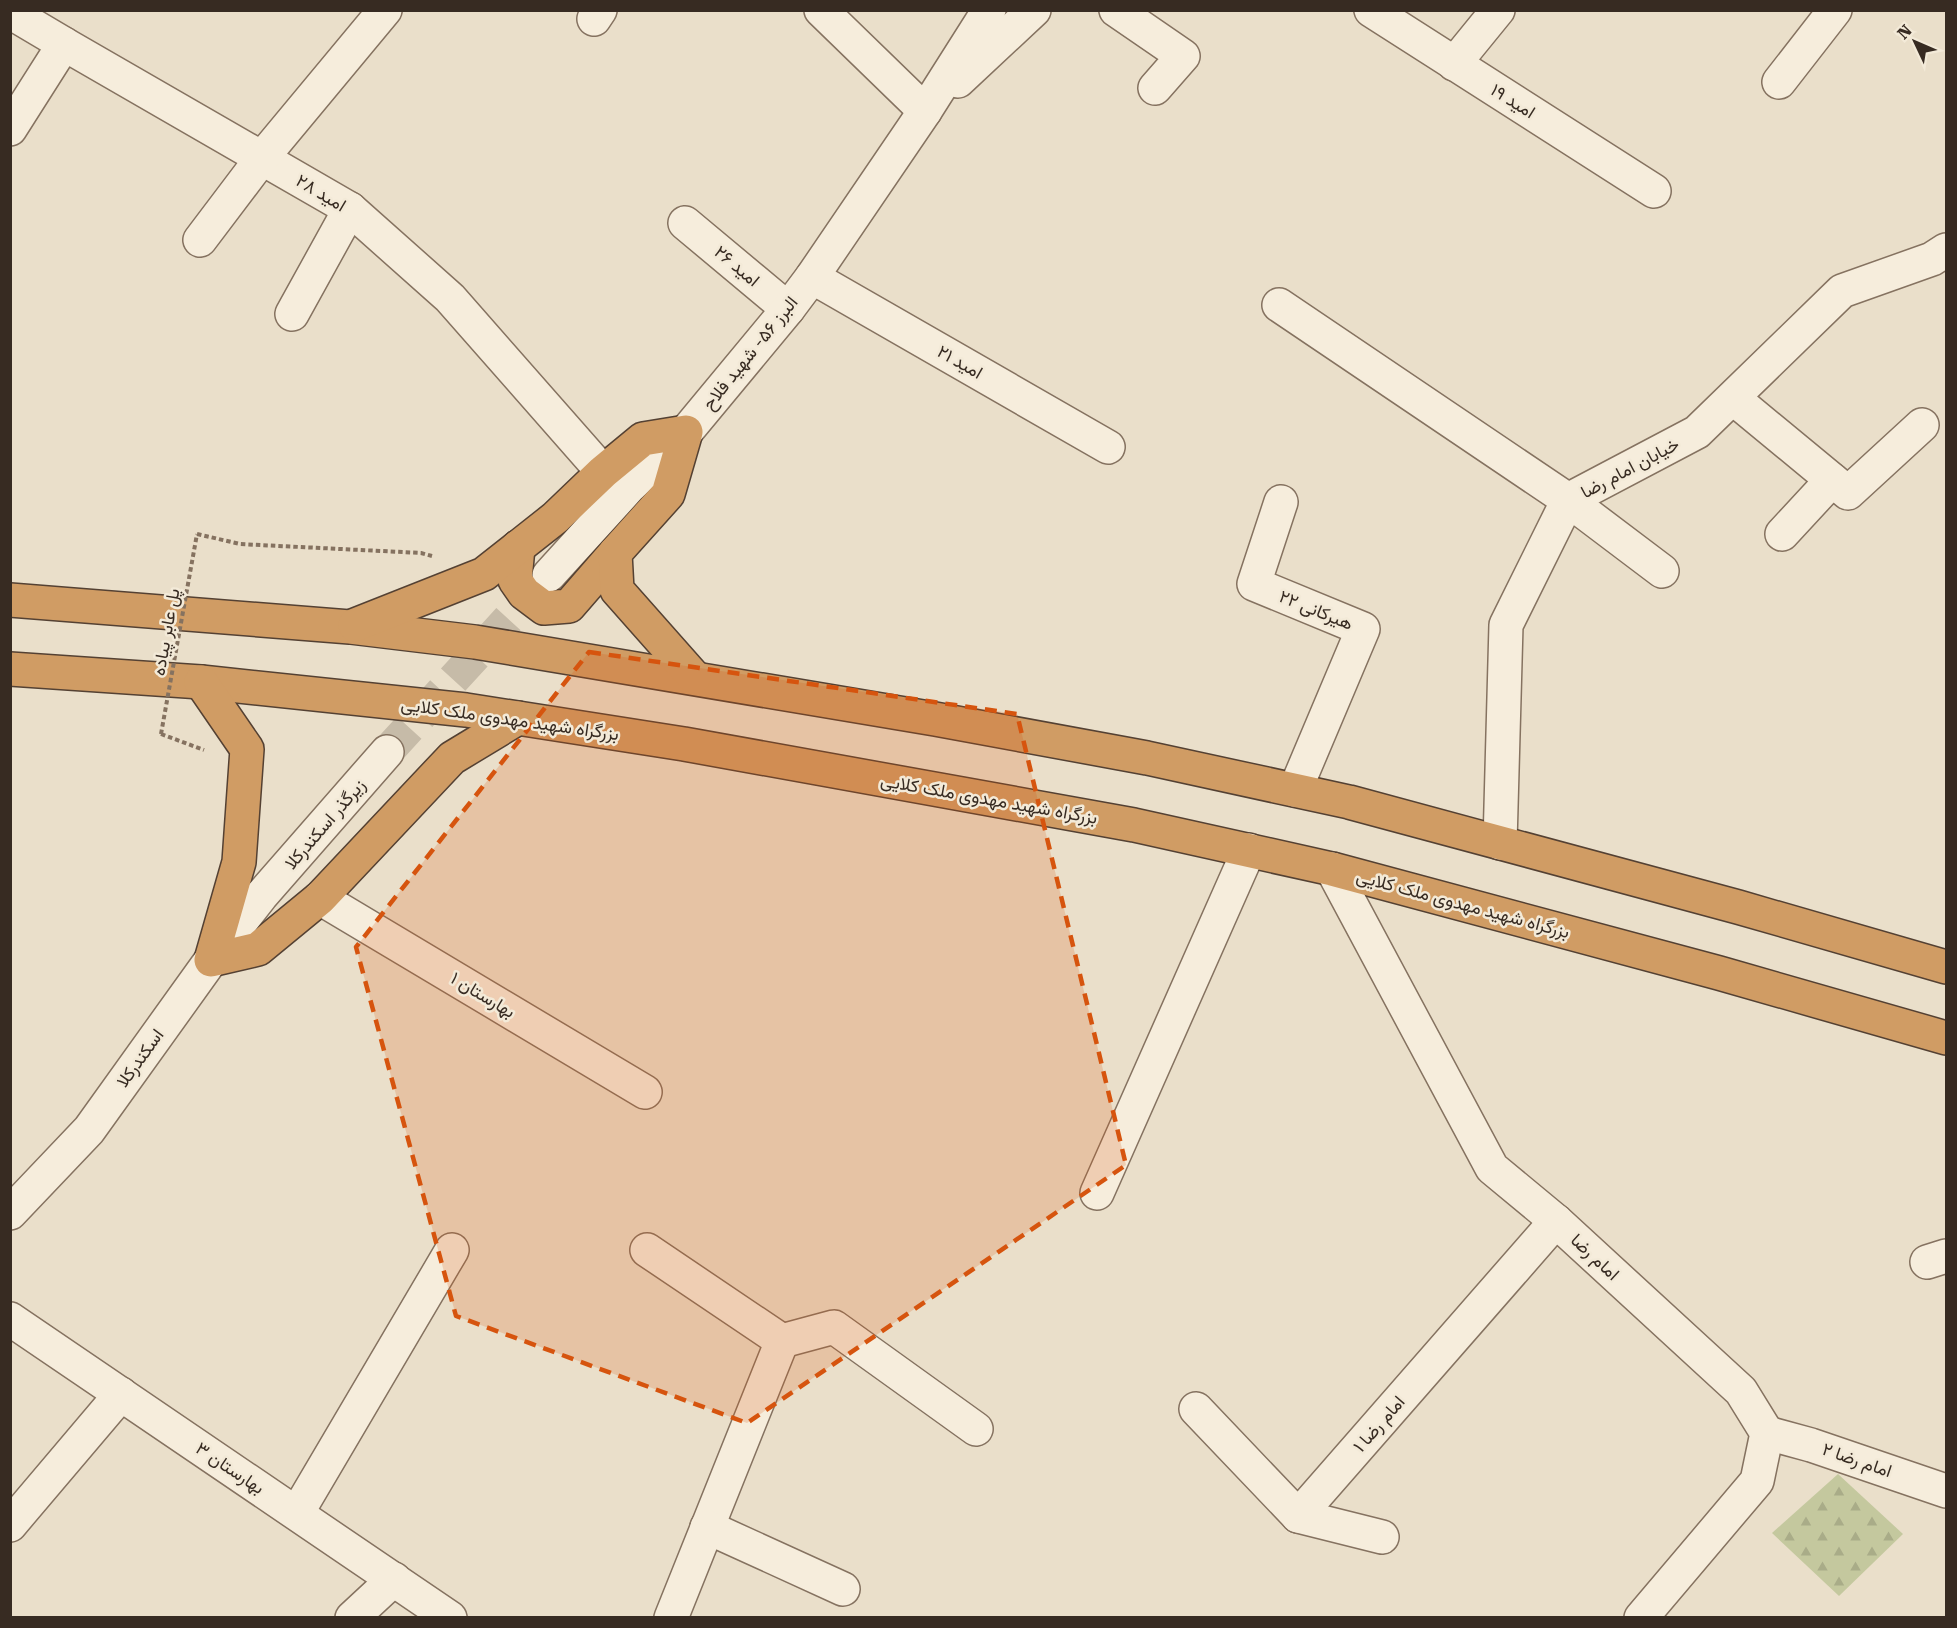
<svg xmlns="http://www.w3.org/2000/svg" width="1957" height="1628" font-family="'Roboto Serif',Vazirmatn,serif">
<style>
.forest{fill:url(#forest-firs)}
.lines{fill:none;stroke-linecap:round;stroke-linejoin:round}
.minor-tunnel{stroke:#c6bba8;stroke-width:33;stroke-dasharray:33 16;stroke-linecap:butt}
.minor-casing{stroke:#857260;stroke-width:36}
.highway-casing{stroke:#544133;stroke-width:36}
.path{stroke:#857260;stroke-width:4;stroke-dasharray:4.5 3;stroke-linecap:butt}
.minor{stroke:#f6eddc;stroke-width:33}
.highway{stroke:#d09c64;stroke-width:33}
.path-bridge{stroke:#857260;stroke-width:4;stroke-dasharray:4.5 3;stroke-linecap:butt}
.marked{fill:#d6540e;fill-opacity:0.2;stroke:#d6540e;stroke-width:4.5;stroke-dasharray:12 8;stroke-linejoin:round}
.labels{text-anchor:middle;stroke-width:5;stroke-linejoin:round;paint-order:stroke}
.street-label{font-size:18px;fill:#372b22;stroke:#f3ead8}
</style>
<defs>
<pattern id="forest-firs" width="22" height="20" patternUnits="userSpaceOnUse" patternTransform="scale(1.5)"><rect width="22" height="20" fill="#c4c89e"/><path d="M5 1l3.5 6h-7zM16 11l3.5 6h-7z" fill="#a9ac88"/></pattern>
</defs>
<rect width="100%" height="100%" fill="#eadfca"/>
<path class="forest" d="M1838,1474L1903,1534L1839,1596L1772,1533Z"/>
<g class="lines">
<path class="minor-tunnel" d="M387,752L548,576"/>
<defs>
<g id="minor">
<path d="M821,10L925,111"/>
<path d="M1116,10L1183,56L1155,88"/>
<path d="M1371,10L1654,191"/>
<path d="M10,12L64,44"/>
<path d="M594,19L600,10"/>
<path d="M1454,64L1498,10"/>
<path d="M958,81L1034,10"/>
<path d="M1779,82L1835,10"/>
<path d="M10,129L64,44L350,209L450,298L603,472"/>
<path d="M685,223L788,309"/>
<path d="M200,240L262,158L385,10"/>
<path d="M812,277L1108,447"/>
<path d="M1279,305L1568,500L1662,571"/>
<path d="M292,314L350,209"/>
<path d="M1733,398L1848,493L1922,425"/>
<path d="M1281,502L1254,584L1363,629L1295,790"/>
<path d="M1782,534L1832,480"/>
<path d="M549,575L630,486L686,432L788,309L812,277L925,111L989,10"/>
<path d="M1500,843L1506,625L1568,500L1697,432L1842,291L1932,259L1946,250"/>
<path d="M1332,869L1492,1168L1556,1221L1741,1391L1767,1433L1757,1481L1641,1618"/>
<path d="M320,898L645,1092"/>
<path d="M1097,1193L1249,850"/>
<path d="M10,1213L89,1130L211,960L261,896L387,752"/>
<path d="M647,1250L782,1341L671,1618"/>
<path d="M1927,1262L1946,1256"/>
<path d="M10,1319L450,1618"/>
<path d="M782,1341L834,1327L976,1429"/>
<path d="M1196,1409L1298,1516L1556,1221"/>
<path d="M1767,1433L1811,1445L1946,1491"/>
<path d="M297,1513L452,1250"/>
<path d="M1298,1516L1382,1537"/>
<path d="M10,1525L121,1394"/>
<path d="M707,1527L843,1589"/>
<path d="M352,1618L394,1579"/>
</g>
<g id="highway">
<path d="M518,547L515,580L524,593L544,608L569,606L615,553"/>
<path d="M10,600L350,627L475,642L935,719L1147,758L1349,802L1738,907L1946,967"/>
<path d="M355,625L484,574L555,518L603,472L643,439L686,432L668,494L615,553L617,590L694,677"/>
<path d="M10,669L201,682L466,710L684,744L1134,825L1332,869L1719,973L1946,1038"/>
<path d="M201,682L247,749L239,862L211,960L258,949L320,898L452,758L518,718"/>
</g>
</defs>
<use href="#minor" class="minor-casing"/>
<use href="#highway" class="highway-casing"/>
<g class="path">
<path d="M197,534L240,544L421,553L432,556"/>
<path d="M161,734L204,750"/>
</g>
<use href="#minor" class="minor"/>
<use href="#highway" class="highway"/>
<path class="path-bridge" d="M161,734L197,534"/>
</g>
<path class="marked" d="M589,652L1017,714L1126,1165L747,1423L456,1316L356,947Z"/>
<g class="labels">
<g class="street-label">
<text transform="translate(1513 101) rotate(32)" y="6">امید ۱۹</text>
<text transform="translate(321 193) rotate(31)" y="6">امید ۲۸</text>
<text transform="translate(737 266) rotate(40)" y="6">امید ۲۶</text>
<text transform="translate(750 353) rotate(-51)" y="6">البرز ۵۶- شهید فلاح</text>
<text transform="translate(960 362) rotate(30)" y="6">امید ۲۱</text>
<text transform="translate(1630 468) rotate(-28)" y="6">خیابان امام رضا</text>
<text transform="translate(1316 610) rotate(22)" y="6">هیرکانی ۲۲</text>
<text transform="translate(166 632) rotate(-80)" y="6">پل عابر پیاده</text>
<text transform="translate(510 719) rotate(8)" y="6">بزرگراه شهید مهدوی ملک کلایی</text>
<text transform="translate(989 799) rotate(10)" y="6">بزرگراه شهید مهدوی ملک کلایی</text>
<text transform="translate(325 824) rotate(-49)" y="6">زیرگذر اسکندرکلا</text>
<text transform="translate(1463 904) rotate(15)" y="6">بزرگراه شهید مهدوی ملک کلایی</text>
<text transform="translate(483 995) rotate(31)" y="6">بهارستان ۱</text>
<text transform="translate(140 1058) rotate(-54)" y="6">اسکندرکلا</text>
<text transform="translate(1595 1257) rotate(43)" y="6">امام رضا</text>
<text transform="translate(1379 1424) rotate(-49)" y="6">امام رضا ۱</text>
<text transform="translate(1857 1460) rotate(19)" y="6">امام رضا ۲</text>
<text transform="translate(230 1468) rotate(34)" y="6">بهارستان ۳</text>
</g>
</g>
<rect width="1957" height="1628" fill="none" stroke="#372b22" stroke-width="24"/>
<g transform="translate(1915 42) rotate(314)" stroke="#f3ead8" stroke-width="4.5" paint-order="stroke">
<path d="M0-4.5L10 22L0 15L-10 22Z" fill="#372b22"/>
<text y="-9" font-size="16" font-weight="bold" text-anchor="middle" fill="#372b22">N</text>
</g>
</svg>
